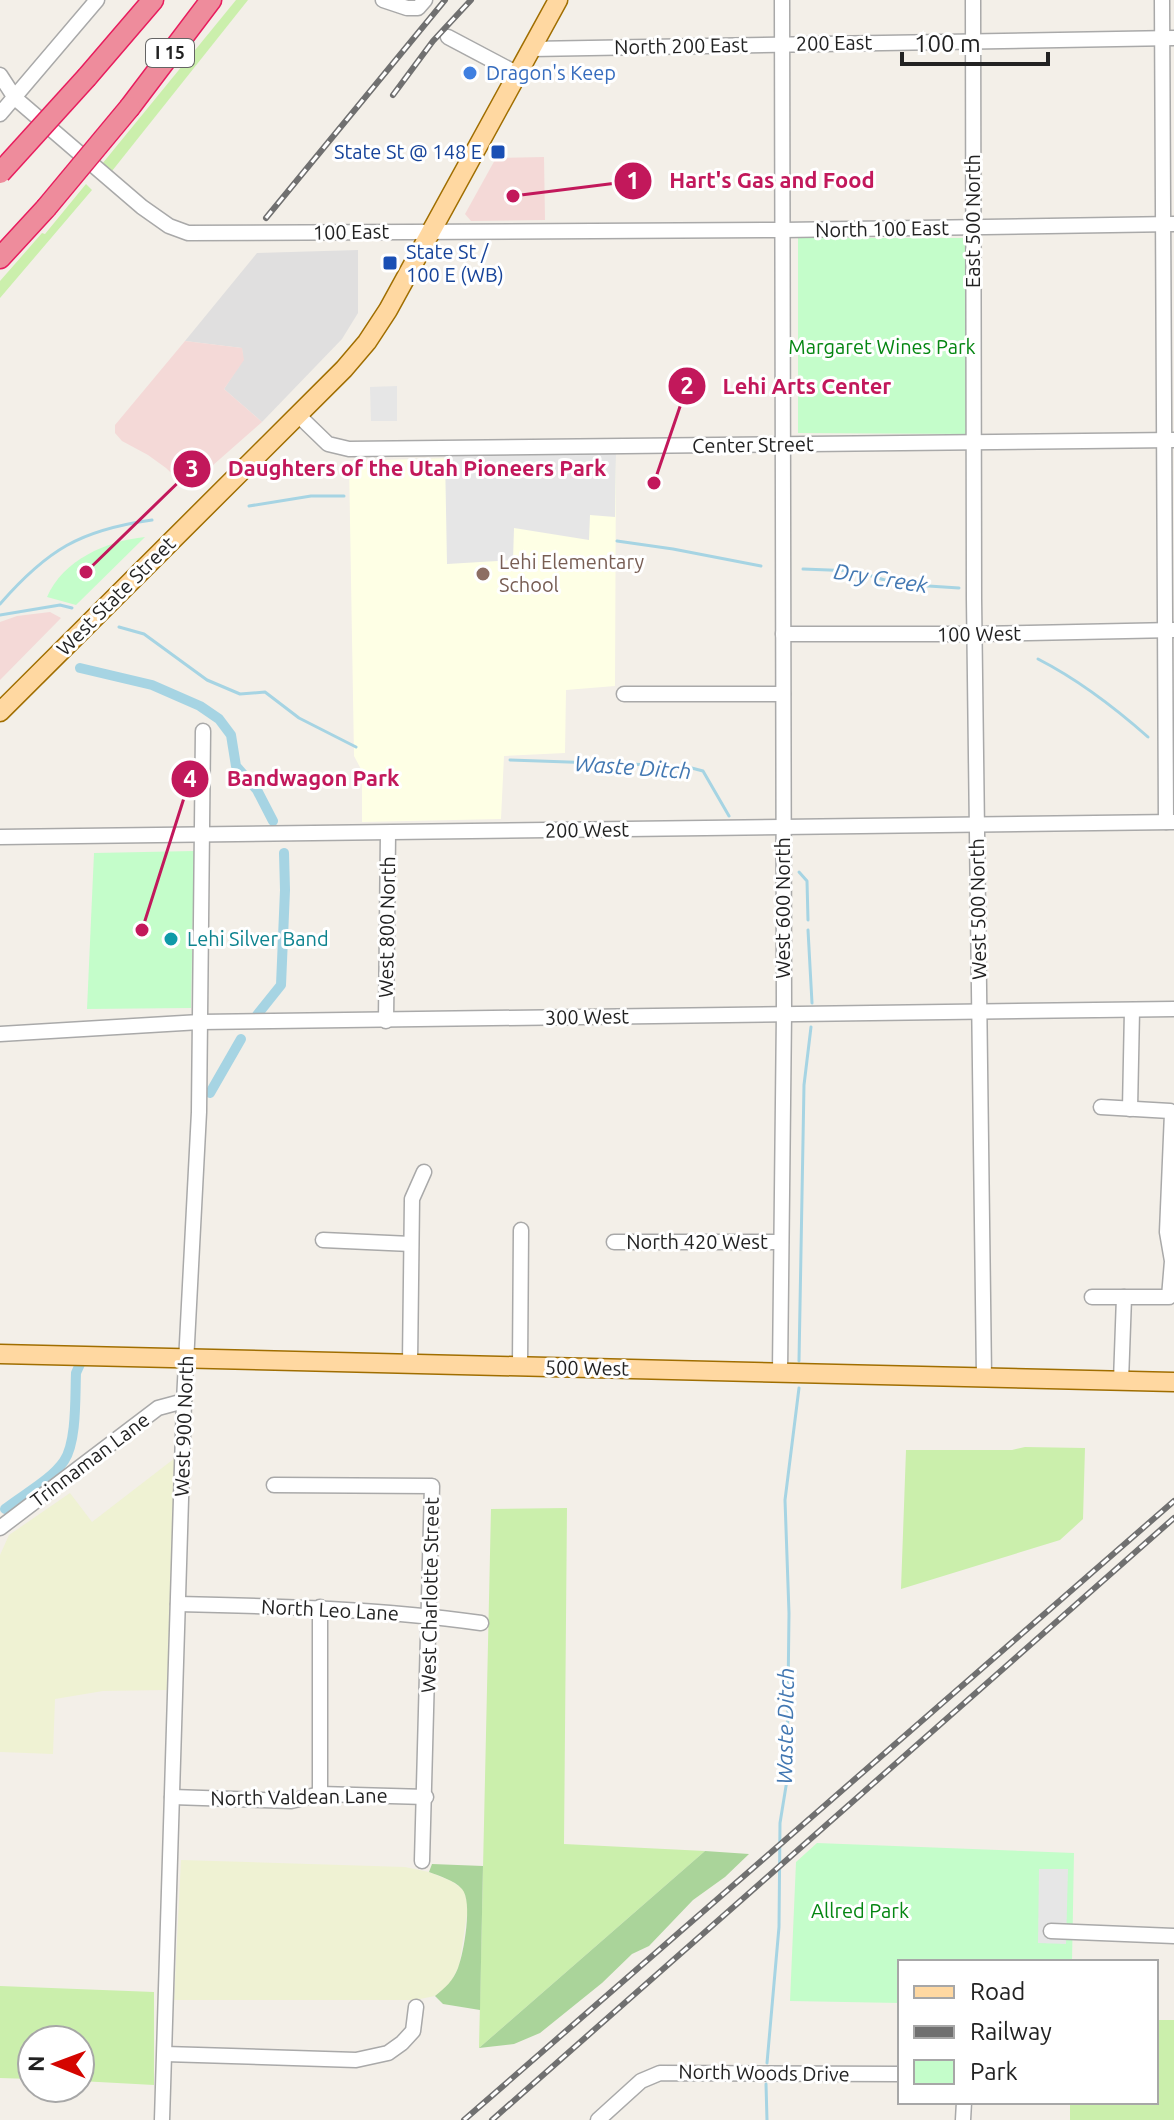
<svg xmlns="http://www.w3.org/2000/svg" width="1174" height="2120" font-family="Ubuntu,sans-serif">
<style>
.residential{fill:#e0dfdf}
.commercial{fill:#f4d9d7}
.education{fill:#feffe5}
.farmland{fill:#eff2d3}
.grass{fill:#cbefac}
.forest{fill:#aad49a}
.park{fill:#c4fdca}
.parking{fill:#e6e6e6}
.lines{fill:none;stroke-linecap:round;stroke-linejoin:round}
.stream{stroke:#a6d4e3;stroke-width:3}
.canal{stroke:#a6d4e3;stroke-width:10}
.minor-casing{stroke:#a9a9a9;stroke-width:17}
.major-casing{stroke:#a06e00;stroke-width:21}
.highway-casing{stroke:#e81d5e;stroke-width:23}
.minor{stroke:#fff;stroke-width:14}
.major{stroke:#ffd8a1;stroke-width:18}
.highway{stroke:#ee8c9c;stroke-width:20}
.rail-casing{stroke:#707070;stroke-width:6}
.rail{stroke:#fff;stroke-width:3;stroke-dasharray:9;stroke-linecap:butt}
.highway-bridge-casing{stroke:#e81d5e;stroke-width:23;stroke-linecap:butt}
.highway-bridge{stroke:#ee8c9c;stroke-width:20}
.shop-dot{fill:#3f7fe0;stroke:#fff;stroke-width:3}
.transit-dot{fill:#1a4fb4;stroke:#fff;stroke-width:3}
.education-dot{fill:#8d6e63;stroke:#fff;stroke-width:3}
.culture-dot{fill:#0f9aa8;stroke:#fff;stroke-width:3}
.labels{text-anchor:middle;stroke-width:6;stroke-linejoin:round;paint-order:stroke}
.shield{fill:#fff;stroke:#646464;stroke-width:2}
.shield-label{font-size:18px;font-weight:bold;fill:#222}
.street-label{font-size:20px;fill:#222;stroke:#fff}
.shop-label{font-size:20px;fill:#366cbe;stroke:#fff;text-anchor:start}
.transit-label{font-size:20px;fill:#164399;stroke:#fff;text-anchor:end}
.park-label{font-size:20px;fill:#058612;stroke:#fff}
.education-label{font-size:20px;fill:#785e54;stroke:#fff;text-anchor:start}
.culture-label{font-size:20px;fill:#0d838f;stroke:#fff;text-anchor:start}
.water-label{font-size:22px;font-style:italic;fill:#4378b2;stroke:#fff}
.leader{fill:none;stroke:#c2185b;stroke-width:3}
.callout-dot{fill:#c2185b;stroke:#fff;stroke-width:3}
.mark-label{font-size:24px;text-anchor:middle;font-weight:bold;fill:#fff}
.callout-label{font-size:22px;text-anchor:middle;font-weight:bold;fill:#c2185b;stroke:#fff;stroke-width:6;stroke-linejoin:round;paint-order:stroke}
</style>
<rect width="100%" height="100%" fill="#f3efe8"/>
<path class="residential" d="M358,250V313L342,339L262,422L224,389L243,360L242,348L185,341L257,253Z"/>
<g class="commercial">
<path d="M544,157L545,220L471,221L465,214L496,158Z"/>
<path d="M185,341L242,348L244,360L224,389L262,422L187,488L166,468L148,455L122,441L115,433V425Z"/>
<path d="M50,612L61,618L0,680V622L17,616Z"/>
</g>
<path class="education" d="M616,453L615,686L566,690L565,753L504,756L501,819L362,822V771L354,756L349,461Z"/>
<g class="farmland">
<path d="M175,1458L167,1690L103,1691L55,1699L53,1754L0,1752V1555L9,1535L70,1493L92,1522Z"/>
<path d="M181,1860L405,1867L429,1872L451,1881L463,1889L466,1897L468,1908L459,1966L450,1984L435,1996L415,2000H174Z"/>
</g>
<g class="grass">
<path d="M236,0H248L112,171L102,164Z"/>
<path d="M86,184L92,190L0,298V281L42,233L45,234Z"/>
<path d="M1025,1447L1085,1448L1083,1519L1060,1540L901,1589L906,1450H1012Z"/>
<path d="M567,1508L564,1844L705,1851L479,2048L491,1509Z"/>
<path d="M0,1986L154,1992V2085L80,2081V2040H32V2079L0,2078Z"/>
<path d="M1156,2020H1174V2120H1070V2102H1156Z"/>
</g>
<g class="forest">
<path d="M705,1851L749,1854L725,1877L693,1900L649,1946L632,1954L602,1983L540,2033L514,2044L479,2048Z"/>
<path d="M432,1864L483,1866L480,2010L443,2004L435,1996C445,1988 453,1981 458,1968C464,1953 473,1901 462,1889C454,1880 439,1876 429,1872Z"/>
</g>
<g class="park">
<path d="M798,238H967V434L798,433Z"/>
<path d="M145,537L76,605L47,597C63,560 106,541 145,537Z"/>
<path d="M194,851L191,1008L87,1009L94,853Z"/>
<path d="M817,1843L1074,1853L1072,1962H900V2003L790,2001L796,1862Z"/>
</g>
<g class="parking">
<path d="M397,386V421H371L370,387Z"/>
<path d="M616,453L615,517L590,515L589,540L514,528L513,560L447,564L445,455Z"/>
<path d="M1039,1869H1068L1066,1944L1038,1943Z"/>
</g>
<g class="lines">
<g class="stream">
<path d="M249,506L311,496H344"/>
<path d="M617,541L673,549L761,566"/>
<path d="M803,569L855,571L898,584L959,588"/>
<path d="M0,604C47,550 80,530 152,520"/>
<path d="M0,615L60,605L72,608"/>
<path d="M119,627L144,634L207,680L240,694L265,692L299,718L356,747"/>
<path d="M1038,659C1079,680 1113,706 1148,737"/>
<path d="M510,760L684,766L703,771L729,816"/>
<path d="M799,872L807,881L808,920"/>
<path d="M808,930L812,1003"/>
<path d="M799,1361L804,1085L811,1027"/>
<path d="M767,2063L779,1927L780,1823L787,1780L789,1613L785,1500L799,1388"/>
<path d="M766,2084L767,2120"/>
</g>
<g class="canal">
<path d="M80,668L152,685L200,706L219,719L231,735L236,766L257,790L273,821"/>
<path d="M257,1015L281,985L285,890L284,853"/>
<path d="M210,1093L241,1039"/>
<path d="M5,1509C24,1494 51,1480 64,1461C77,1442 75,1396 76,1373L80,1364"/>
</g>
<defs>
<g id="minor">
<path d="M383,0L407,8H418L425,0"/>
<path d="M973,0L974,599L984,1377"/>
<path d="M1162,0L1166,822"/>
<path d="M448,37L518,74"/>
<path d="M531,49L1174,38"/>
<path d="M0,75L15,98L142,207L169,226L188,233L783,230L1174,224"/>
<path d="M0,114L97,0"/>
<path d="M298,415L328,444L349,449L1174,440"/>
<path d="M783,634H975L1174,630"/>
<path d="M624,694H783"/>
<path d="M0,837L1174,822"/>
<path d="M386,1021L388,833"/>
<path d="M0,1034L200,1022L1174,1009"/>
<path d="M1130,1109L1132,1010"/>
<path d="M323,1240L411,1244"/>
<path d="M614,1242H781"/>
<path d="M1092,1297H1169L1172,1261L1167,1232L1172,1113L1170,1111L1101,1107"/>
<path d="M410,1363L412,1199L424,1172"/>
<path d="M520,1367L521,1230"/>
<path d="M780,1372L784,1012L782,0"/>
<path d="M1121,1381L1124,1297"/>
<path d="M274,1485L432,1486L422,1861"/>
<path d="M0,1528L158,1408L184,1401"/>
<path d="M178,1604C280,1606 380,1609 481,1623"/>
<path d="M320,1794V1607"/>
<path d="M172,1797L291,1801L320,1794L426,1797"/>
<path d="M1051,1931L1174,1936"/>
<path d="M165,2054L356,2060L388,2053L402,2043L413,2031L416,2007"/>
<path d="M162,2120L184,1401L199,1112L203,731"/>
<path d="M598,2120L641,2081L660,2073L900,2074"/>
<path d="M963,2120L964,2102"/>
</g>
<g id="major">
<path d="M0,712L344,369L367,342L388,310L558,0"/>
<path d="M0,1354L1174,1382"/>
</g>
<g id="highway">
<path d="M87,77L153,0"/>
<path d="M130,107L211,0"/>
<path d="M0,258L46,208"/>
</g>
</defs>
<use href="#minor" class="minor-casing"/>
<use href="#major" class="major-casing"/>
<use href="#highway" class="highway-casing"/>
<use href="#minor" class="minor"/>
<use href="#major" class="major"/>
<use href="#highway" class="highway"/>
<defs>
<g id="rail">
<path d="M393,95L433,41L471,0"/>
<path d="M266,218L445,0"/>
<path d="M464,2120L1174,1501"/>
<path d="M492,2120L1174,1518"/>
</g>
</defs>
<use href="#rail" class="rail-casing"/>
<use href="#rail" class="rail"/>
<defs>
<g id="highway-bridge">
<path d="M0,173L87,77"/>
<path d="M46,208L130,107"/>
</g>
</defs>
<use href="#highway-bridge" class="highway-bridge-casing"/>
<use href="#highway-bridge" class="highway-bridge"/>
</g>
<circle class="shop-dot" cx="470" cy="73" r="8"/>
<g class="transit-dot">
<rect x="490" y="144" width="16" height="16" rx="4"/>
<rect x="382" y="255" width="16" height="16" rx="4"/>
</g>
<circle class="education-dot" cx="483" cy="574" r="8"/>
<circle class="culture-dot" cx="171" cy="939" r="8"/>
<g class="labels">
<rect class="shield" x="146" y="39" width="48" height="28" rx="6"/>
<g class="shield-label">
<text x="170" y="59">I 15</text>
</g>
<g class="street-label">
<text transform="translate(834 43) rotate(-1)" y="7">200 East</text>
<text transform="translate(681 46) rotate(-1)" y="7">North 200 East</text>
<text transform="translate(973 221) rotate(-90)" y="7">East 500 North</text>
<text transform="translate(882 229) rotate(-1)" y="7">North 100 East</text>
<text transform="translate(351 232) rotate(-1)" y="7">100 East</text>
<text transform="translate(753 445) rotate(-1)" y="7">Center Street</text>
<text transform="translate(116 596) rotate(-45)" y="7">West State Street</text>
<text transform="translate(979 634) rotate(-1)" y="7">100 West</text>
<text transform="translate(587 830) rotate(-1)" y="7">200 West</text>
<text transform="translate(783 908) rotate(-90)" y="7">West 600 North</text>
<text transform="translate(978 909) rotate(-91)" y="7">West 500 North</text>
<text transform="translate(387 927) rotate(-89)" y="7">West 800 North</text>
<text transform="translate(587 1017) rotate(-1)" y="7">300 West</text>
<text x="697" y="1249">North 420 West</text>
<text transform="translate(587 1368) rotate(1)" y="7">500 West</text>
<text transform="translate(184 1426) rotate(-88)" y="7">West 900 North</text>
<text transform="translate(90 1460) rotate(-37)" y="7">Trinnaman Lane</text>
<text transform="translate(430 1595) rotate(-89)" y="7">West Charlotte Street</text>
<text transform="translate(330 1610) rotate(3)" y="7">North Leo Lane</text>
<text transform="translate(299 1797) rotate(-1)" y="7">North Valdean Lane</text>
<text transform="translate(764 2073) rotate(1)" y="7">North Woods Drive</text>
</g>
<g class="shop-label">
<text x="486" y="80">Dragon's Keep</text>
</g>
<g class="transit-label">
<text x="482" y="159">State St @ 148 E</text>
<text x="406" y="259" text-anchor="start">State St /<tspan x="406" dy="23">100 E (WB)</tspan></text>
</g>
<g class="park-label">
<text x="882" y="354">Margaret Wines Park</text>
<text x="860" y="1918">Allred Park</text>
</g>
<g class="education-label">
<text x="499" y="569">Lehi Elementary<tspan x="499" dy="23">School</tspan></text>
</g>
<g class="culture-label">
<text x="187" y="946">Lehi Silver Band</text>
</g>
<g class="water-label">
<text transform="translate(881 578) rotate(9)" y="8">Dry Creek</text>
<text transform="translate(633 767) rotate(4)" y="8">Waste Ditch</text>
<text transform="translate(785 1726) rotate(-89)" y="8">Waste Ditch</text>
</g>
</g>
<path class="leader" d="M513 196L633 181M654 483L687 386M86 572L192 469M142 930L190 779"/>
<g class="callout-dot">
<circle cx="513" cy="196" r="8"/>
<circle cx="654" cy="483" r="8"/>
<circle cx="86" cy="572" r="8"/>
<circle cx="142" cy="930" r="8"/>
<circle cx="633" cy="181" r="20"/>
<circle cx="687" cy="386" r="20"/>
<circle cx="192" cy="469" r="20"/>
<circle cx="190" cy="779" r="20"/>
</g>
<g class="mark-label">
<text x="633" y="189">1</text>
<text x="687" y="394">2</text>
<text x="192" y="477">3</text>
<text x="190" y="787">4</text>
</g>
<g class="callout-label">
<text x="772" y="188">Hart's Gas and Food</text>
<text x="807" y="394">Lehi Arts Center</text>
<text x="417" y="476">Daughters of the Utah Pioneers Park</text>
<text x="313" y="786">Bandwagon Park</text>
</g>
<rect x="898" y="1960" width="260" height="144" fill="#ffffff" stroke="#a7a7a7" stroke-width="2"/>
<rect x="914" y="1986" width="40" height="12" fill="#ffd8a1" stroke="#a7a7a7" stroke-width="2"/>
<text x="970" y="2000" font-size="24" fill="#222222">Road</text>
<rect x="914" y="2026" width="40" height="12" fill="#707070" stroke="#a7a7a7" stroke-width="2"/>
<text x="970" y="2040" font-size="24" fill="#222222">Railway</text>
<rect x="914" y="2060" width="40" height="24" fill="#c4fdca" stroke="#a7a7a7" stroke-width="2"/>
<text x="970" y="2080" font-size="24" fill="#222222">Park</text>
<g transform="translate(56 2064) rotate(271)"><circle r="38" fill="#ffffff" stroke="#a7a7a7" stroke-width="2"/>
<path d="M0-6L14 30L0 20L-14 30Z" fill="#d40500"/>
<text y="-12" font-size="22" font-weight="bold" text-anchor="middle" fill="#222222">N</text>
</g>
<path d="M902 52v12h146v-12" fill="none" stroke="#222222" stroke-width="4"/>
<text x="914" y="52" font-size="24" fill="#222222" stroke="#ffffff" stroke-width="6" paint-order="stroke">100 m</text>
</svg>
